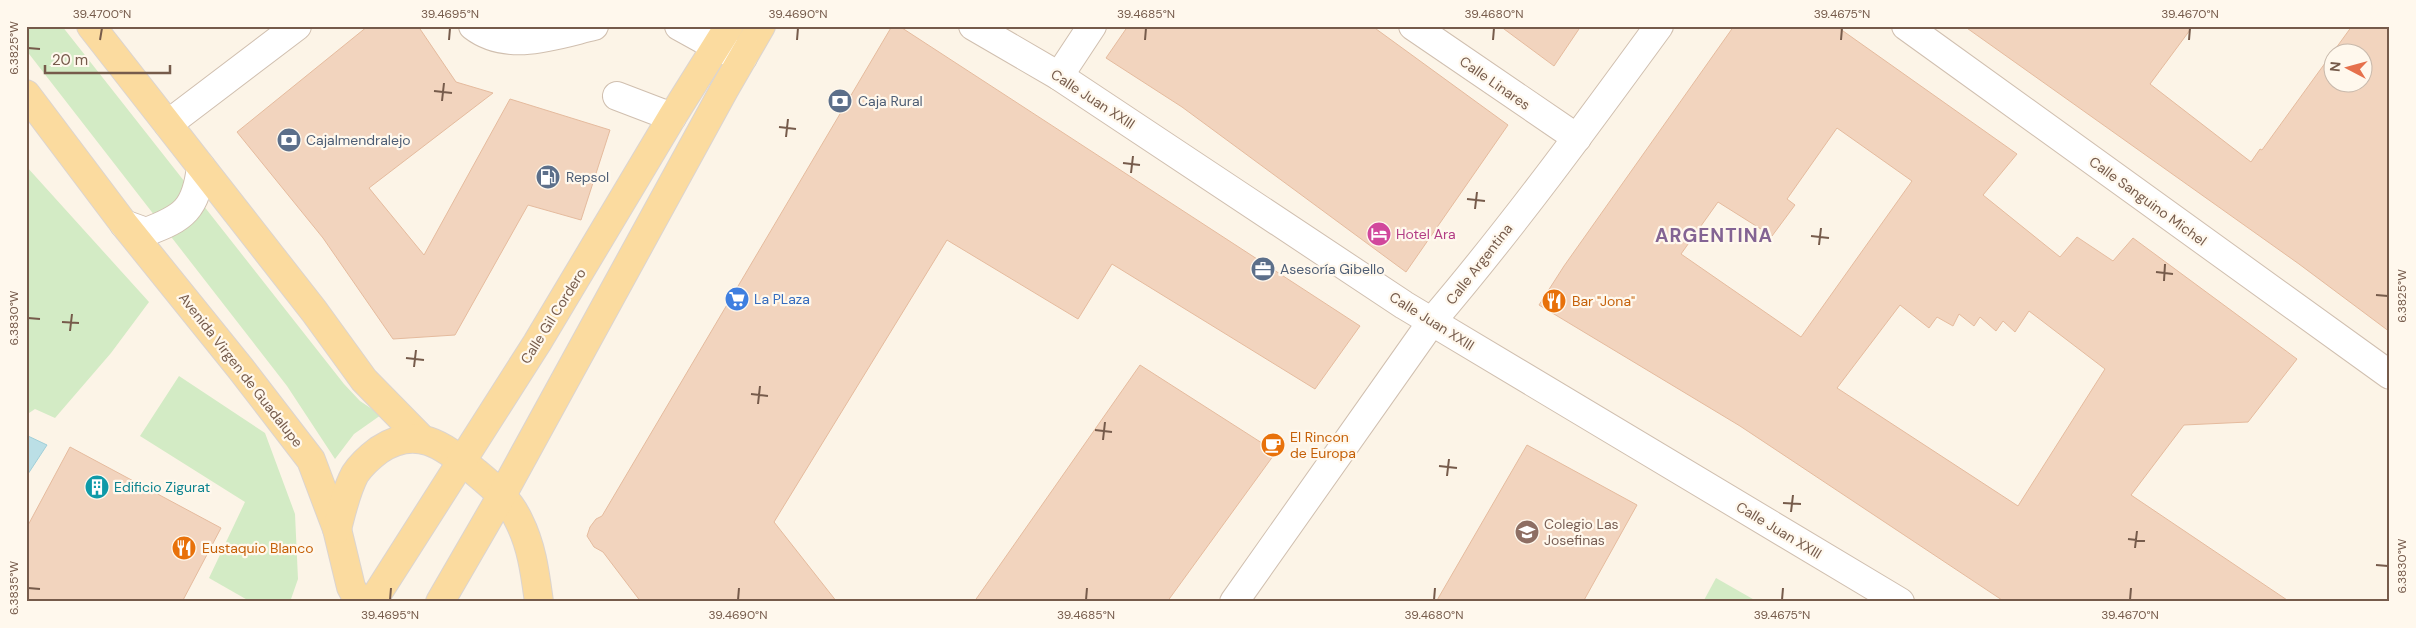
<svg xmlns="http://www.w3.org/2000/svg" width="2416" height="628" font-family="'DM Sans',sans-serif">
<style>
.green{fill:#d3ebc5}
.water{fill:#bbdfe6;stroke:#a1cfd8}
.building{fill:#f2d4be;stroke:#e5bb9e;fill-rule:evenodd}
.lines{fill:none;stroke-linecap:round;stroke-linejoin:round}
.minor-casing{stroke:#d0bfaf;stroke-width:30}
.major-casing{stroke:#dbd4d0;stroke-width:30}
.minor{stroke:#fff;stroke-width:28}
.major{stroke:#fbdb9f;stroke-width:28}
.ticks{fill:none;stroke:#765b4b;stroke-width:2}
.labels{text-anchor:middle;stroke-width:4.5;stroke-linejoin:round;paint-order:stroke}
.street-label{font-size:14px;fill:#765b4b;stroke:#fff8ed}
.service-label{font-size:14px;fill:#4e5e75;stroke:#fff8ed;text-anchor:start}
.hotel-label{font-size:14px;fill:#b23c85;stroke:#fff8ed;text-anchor:start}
.shop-label{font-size:14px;fill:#366cbe;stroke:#fff8ed;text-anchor:start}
.food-label{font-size:14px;fill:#c56008;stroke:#fff8ed;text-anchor:start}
.culture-label{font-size:14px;fill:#0d838f;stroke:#fff8ed;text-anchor:start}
.education-label{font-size:14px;fill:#785e54;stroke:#fff8ed;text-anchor:start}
.district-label{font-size:19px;font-weight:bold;letter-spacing:1px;fill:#836393;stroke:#fff8ed}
.neatline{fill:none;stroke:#765b4b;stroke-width:2}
.ticks-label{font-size:12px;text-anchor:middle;fill:#765b4b}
</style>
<rect width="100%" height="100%" fill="#fcf4e7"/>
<g class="green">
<path d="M26,26H62L344,384L360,401L381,415L354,434L335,459L287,386L26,50Z"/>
<path d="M26,166L149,302L111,353L55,418L35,409L26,415Z"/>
<path d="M179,376L265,433L295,514L298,579L290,602H251L209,578L245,502L140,436Z"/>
<path d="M1716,578L1758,602H1703Z"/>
</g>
<path class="water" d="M28,436L47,445L26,477V437Z"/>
<g class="building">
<path d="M368,26H418L456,82L493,93L369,188L424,255L510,99L610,130L581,220L528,205L455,335L393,339L323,238L237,132Z"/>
<path d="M892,26H899L1360,326L1315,389L1112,264L1078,319L947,240L774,522L837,602H641L603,552L594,547L587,536L590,527L596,519L602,516Z"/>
<path d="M1128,26H1372L1508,125L1406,272L1182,107L1106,58Z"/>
<path d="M1500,26H1581L1554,66Z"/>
<path d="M1734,26H1836L2017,154L1983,195L2060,257L2077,237L2113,261L2133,238L2297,359L2248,422L2184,425L2131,495L2290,602H2005L1740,426L1539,305L1564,266ZM1837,128L1912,181L1801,337L1681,254L1718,202L1772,236L1795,205L1787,199ZM1900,305L1929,328L1937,317L1953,326L1959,314L1974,326L1980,317L1996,331L2003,321L2015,332L2029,311L2105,369L2018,506L1837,388Z"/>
<path d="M1964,26H2193L2150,84L2251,162L2260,149L2262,150L2352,26H2390V332L2299,264ZM2334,52H2364V82H2334Z"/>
<path d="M1140,365L1276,452L1167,602H974Z"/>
<path d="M1527,445L1637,505L1583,602H1436Z"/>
<path d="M70,447L221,528L182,602H26V529Z"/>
</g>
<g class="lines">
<defs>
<g id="minor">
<path d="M473,26C508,53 556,35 594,26"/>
<path d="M679,26L717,47L743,57"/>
<path d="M973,26L1059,76L1404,305L1900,602"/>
<path d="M1413,26L1577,138"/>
<path d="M1906,26L2390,375"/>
<path d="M1059,76L1092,26"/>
<path d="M617,96L672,117"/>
<path d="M168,124L297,26"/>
<path d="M124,224L146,232C184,218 196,209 201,167"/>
<path d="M1234,602L1433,320C1513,226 1586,126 1659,26"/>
</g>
<g id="major">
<path d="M91,26L314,311L364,380L420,437"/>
<path d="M26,94L124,224L241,369L311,460L337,529L351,587L359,602"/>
<path d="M337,529C342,510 346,491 355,474C361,465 371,456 379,450C416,425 443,445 473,470C491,485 509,499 519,521C532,547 535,573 539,602"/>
<path d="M372,602L537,343L672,117L729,26"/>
<path d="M440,602L502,495L724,90L761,26"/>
</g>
</defs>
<use href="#minor" class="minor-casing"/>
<use href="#major" class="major-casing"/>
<use href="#minor" class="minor"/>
<use href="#major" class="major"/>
</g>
<path class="ticks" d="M100,40L102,28M449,40L450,28M797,40L798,28M1145,40L1146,28M1493,40L1494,28M1841,40L1842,28M2189,40L2190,28M28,48L40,49M434,91L452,93M442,101L444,83M779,127L796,129M786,137L788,119M1123,163L1140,165M1131,173L1133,156M1467,199L1485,201M1475,209L1477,192M1811,236L1829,238M1819,245L1821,228M2156,272L2173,274M2164,281L2165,264M2376,295L2388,296M28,318L40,319M62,322L79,323M70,331L72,314M406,358L424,360M414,367L416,350M751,394L768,396M758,404L760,386M1095,430L1112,432M1103,440L1105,422M1439,466L1457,468M1447,476L1449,459M1783,503L1801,504M1791,512L1793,495M2128,539L2145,541M2135,548L2137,531M2376,565L2388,566M28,588L40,589M390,600L391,588M738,600L739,588M1086,600L1087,588M1434,600L1435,588M1782,600L1783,588M2130,600L2131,588"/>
<defs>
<symbol id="bank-disc" viewBox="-11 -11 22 22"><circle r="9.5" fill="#5c6f8a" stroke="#fff8ed"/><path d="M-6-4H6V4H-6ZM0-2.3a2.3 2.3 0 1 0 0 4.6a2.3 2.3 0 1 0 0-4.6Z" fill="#fff"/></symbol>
<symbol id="fuel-disc" viewBox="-11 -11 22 22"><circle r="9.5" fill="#5c6f8a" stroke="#fff8ed"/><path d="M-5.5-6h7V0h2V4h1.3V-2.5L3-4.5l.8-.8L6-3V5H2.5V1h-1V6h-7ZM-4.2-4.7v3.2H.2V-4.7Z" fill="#fff"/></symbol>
<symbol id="hotel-disc" viewBox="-11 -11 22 22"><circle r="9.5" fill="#d1479c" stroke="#fff8ed"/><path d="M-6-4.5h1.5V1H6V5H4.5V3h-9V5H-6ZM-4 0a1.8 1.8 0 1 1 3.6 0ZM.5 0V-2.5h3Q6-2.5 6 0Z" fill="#fff"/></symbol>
<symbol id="office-disc" viewBox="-11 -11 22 22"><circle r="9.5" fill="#5c6f8a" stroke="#fff8ed"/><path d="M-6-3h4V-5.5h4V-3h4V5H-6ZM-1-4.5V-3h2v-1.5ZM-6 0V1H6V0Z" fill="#fff"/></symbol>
<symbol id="supermarket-disc" viewBox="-11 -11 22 22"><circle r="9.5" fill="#3f7fe0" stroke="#fff8ed"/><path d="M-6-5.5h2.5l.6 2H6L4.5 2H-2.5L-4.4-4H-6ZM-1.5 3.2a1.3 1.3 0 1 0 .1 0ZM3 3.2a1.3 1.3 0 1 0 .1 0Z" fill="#fff"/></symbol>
<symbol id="restaurant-disc" viewBox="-11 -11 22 22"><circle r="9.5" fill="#e8710a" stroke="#fff8ed"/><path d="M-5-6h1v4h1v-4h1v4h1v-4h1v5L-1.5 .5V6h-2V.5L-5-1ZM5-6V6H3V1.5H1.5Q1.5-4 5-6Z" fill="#fff"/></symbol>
<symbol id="cafe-disc" viewBox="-11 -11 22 22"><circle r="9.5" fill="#e8710a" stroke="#fff8ed"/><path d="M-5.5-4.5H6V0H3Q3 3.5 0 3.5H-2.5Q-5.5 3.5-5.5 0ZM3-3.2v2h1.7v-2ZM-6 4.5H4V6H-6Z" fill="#fff"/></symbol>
<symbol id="building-disc" viewBox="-11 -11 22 22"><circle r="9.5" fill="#0f9aa8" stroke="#fff8ed"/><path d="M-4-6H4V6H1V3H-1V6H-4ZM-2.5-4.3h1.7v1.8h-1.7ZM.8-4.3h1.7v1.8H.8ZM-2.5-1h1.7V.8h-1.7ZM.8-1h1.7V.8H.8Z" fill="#fff"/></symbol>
<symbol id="school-disc" viewBox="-11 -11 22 22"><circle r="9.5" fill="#8d6e63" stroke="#fff8ed"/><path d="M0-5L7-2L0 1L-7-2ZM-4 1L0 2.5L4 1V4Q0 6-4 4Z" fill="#fff"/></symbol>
</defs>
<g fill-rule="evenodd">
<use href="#bank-disc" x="826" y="87" width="28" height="28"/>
<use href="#bank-disc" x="275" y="126" width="28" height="28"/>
<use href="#fuel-disc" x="534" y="163" width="28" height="28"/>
<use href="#hotel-disc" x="1365" y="220" width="28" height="28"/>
<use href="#office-disc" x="1249" y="255" width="28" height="28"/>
<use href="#supermarket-disc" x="723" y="285" width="28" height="28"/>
<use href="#restaurant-disc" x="1540" y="287" width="28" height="28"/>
<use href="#cafe-disc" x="1259" y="431" width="28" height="28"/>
<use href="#building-disc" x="83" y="473" width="28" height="28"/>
<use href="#school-disc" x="1513" y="518" width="28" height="28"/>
<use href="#restaurant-disc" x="170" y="534" width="28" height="28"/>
</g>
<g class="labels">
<g class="street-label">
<text transform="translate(1495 83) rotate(35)" y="5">Calle Linares</text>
<text transform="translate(1093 99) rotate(33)" y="5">Calle Juan XXIII</text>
<text transform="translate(2148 201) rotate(36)" y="5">Calle Sanguino Michel</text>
<text transform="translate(1479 264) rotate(-52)" y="5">Calle Argentina</text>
<text transform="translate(553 316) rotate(-58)" y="5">Calle Gil Cordero</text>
<text transform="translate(1432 321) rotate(32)" y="5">Calle Juan XXIII</text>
<text transform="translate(241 370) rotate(52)" y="5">Avenida Virgen de Guadalupe</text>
<text transform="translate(1779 530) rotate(31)" y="5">Calle Juan XXIII</text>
</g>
<g class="service-label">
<text x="858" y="106">Caja Rural</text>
<text x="306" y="145">Cajalmendralejo</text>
<text x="566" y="182">Repsol</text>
<text x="1280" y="274">Asesoría Gibello</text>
</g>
<g class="hotel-label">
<text x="1396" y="239">Hotel Ara</text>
</g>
<g class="shop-label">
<text x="754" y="304">La PLaza</text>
</g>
<g class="food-label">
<text x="1572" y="306">Bar "Jona"</text>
<text x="1290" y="442">El Rincon<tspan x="1290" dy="16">de Europa</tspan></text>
<text x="202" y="553">Eustaquio Blanco</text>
</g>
<g class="culture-label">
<text x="114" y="492">Edificio Zigurat</text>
</g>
<g class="education-label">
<text x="1544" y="529">Colegio Las<tspan x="1544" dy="16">Josefinas</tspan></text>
</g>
<g class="district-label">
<text x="1714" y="242">ARGENTINA</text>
</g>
</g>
<rect width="2416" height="628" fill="none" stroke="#fff8ed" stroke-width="55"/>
<g transform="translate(2348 68) rotate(276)"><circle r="24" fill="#fff8ed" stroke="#c8b9ac"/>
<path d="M0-4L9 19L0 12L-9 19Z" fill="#e6714c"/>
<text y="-8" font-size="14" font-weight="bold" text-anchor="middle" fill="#765b4b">N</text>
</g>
<path d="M45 65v8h125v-8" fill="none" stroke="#765b4b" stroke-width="2.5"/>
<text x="52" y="65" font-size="15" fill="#765b4b" stroke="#fff8ed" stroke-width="4" paint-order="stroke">20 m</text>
<rect x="28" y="28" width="2360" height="572" class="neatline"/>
<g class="ticks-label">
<text x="102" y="18">39.4700°N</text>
<text x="450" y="18">39.4695°N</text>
<text x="798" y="18">39.4690°N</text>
<text x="1146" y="18">39.4685°N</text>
<text x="1494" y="18">39.4680°N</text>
<text x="1842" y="18">39.4675°N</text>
<text x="2190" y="18">39.4670°N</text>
<text transform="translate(14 48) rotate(-90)" y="4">6.3825°W</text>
<text transform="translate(2402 296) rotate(-90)" y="4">6.3825°W</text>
<text transform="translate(14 318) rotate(-90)" y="4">6.3830°W</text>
<text transform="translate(2402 566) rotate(-90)" y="4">6.3830°W</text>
<text transform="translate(14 588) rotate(-90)" y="4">6.3835°W</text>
<text x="390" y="619">39.4695°N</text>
<text x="738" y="619">39.4690°N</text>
<text x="1086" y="619">39.4685°N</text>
<text x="1434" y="619">39.4680°N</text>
<text x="1782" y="619">39.4675°N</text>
<text x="2130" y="619">39.4670°N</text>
</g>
</svg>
